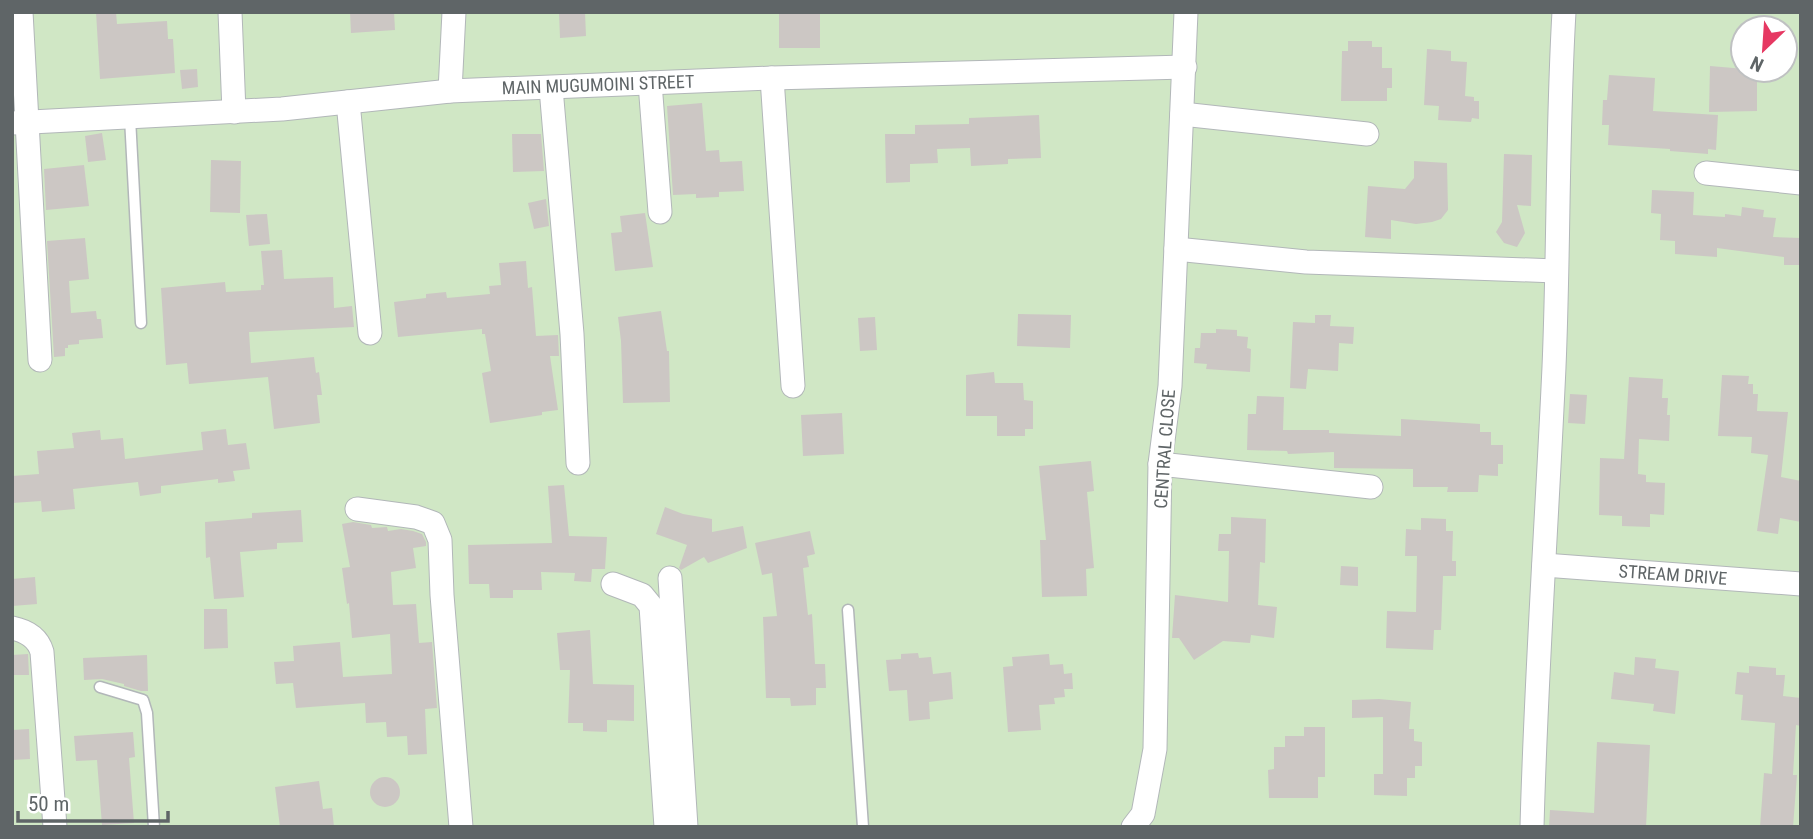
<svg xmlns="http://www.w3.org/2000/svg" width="1813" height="839" font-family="'Roboto Condensed',sans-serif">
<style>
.green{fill:#d0e7c5;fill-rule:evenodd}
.building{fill:#ccc7c4}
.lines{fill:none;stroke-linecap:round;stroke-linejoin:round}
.lane-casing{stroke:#b2b7b9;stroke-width:13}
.street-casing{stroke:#b2b7b9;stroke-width:25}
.lane{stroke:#fff;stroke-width:10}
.street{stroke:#fff;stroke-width:23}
.labels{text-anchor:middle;stroke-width:6;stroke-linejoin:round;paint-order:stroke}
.street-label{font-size:18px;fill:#5f6567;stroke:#fff}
</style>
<rect width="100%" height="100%" fill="#f0ece7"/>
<path class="green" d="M12,12H1801V827H12ZM1743,28H1785V70H1743Z"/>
<g class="building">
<path d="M96,12H116L117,24L167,21L168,39H173L175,73L100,79Z"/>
<path d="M350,12H394L395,30L351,33Z"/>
<path d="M559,12H585L586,36L560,38Z"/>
<path d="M779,12L820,13V48H779Z"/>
<path d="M1348,41H1372V47H1382V68H1392V88H1387V101H1341L1342,51H1348Z"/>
<path d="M1427,49L1451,51V61L1467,62L1465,96L1474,97V101H1479V119L1472,118L1471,122L1438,120L1439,106L1424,105Z"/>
<path d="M1710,66L1757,70V111L1709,112Z"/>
<path d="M197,69L198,87L182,89L180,70Z"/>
<path d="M1609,75L1655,78L1653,111L1718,115L1716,150L1708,149V154L1670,151V149L1608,145L1609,125H1602L1603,100H1607Z"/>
<path d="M702,103L706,151L719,150L720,162L742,161L744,191L719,192V197L696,198V194L673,195L667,106Z"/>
<path d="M1039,115L1041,158L1008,159V164L971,166L970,148L937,149L938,163L910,164V182L886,183L885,134H915V125L969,124V118Z"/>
<path d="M102,133L106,160L88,162L85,136Z"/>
<path d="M512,134H541L544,171L513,172Z"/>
<path d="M1504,154L1532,155L1531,206L1517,205L1525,233L1517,247L1504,243L1496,232L1502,222Z"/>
<path d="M211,160L241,161L240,213L210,212Z"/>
<path d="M1414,161L1447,163L1448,210L1441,219L1432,222L1416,224L1391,220V239L1365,237L1368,186L1405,189L1414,178Z"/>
<path d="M84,165L89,206L46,210L44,169Z"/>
<path d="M1652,190L1694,192L1693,215L1725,217V214L1741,216L1742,207L1764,210L1763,217L1776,218L1773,237L1801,238V265H1784V257L1717,248V257L1675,254V241L1660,240L1661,214L1651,213Z"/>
<path d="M546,199L549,226L534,229L528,203Z"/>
<path d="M645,213L653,267L615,271L611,233L622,232L620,216Z"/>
<path d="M267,214L270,244L249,246L246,215Z"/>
<path d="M85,238L89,279L69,281L71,313L96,311L97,319H101L103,338L79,340V344L68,345V348H65V356L54,357L47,241Z"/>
<path d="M282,250L284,279L333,277L334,308L352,306L354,327L249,332L251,363L314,357L316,373L319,372L322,395H317L320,423L274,429L268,377L189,384L187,363L166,365L161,288L225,282L226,292L261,290V285H264L261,251Z"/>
<path d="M526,261L528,288L532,287L536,336L558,335L559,356H550L558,410L542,412V415L490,423L482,373L491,371L485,334H482V329L398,337L394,302L426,298V294L446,292L447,298L490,294L489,286L501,285L499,263Z"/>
<path d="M661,311L667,351H669L670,402L623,403L621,341L618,317Z"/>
<path d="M1018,314L1071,315L1070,348L1017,346Z"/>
<path d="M1315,315H1331L1330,326L1354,327L1353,344L1339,343L1338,371L1308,369L1306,389L1290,388L1293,322L1315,323Z"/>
<path d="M875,317L877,350L860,351L858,318Z"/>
<path d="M1216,329L1237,330V336L1248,337L1247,348L1251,349L1250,372L1206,369L1207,364L1194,363L1195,348H1200L1201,333H1216Z"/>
<path d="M994,372L995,383H1023L1024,400L1033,401V429H1025V436H997V416H966V375Z"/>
<path d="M1722,375L1749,376L1748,384H1753V394H1758L1757,411L1788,412L1781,477L1801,481V522L1780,518L1778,534L1757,531L1768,455L1751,453L1752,437L1718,436Z"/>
<path d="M1629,377L1663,379L1662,398H1668L1667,415H1670L1669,441L1639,439L1638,474L1646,475V482L1665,483L1664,515L1650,514V527L1622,526V516L1599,515L1600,458L1624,459Z"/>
<path d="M1570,394L1587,395L1585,424L1568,423Z"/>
<path d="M1257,396L1284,397L1283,430H1329V433L1401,436V419L1480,424V432H1491V445H1503V464H1498V476L1479,475L1478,492H1447L1448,487H1413V469L1334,468V452L1288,454L1287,451L1247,450L1248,414H1256Z"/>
<path d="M842,413L844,454L803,456L801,415Z"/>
<path d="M226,429L228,445L246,443L250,469L233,471L235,481L218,483V479L161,486V493L140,496L138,482L73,489L75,509L42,512L41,501L12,503V476L39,474L37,451L74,448L72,433L100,430L101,440L123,438L125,459L203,450L201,432Z"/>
<path d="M1091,461L1094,491L1087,492L1094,568L1086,569L1087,596L1042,597L1040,540H1046L1039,466Z"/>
<path d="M564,485L569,536L607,537L605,569H592L591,582L574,581L575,573L541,572L542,590H513V598H490L489,584H469L468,545L552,543L548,486Z"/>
<path d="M665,507L683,514L712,519V532L743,526L747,548L708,563L704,557L681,570L679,568L687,545L656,534Z"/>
<path d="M301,510L303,542L277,543V549L240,552L244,597L214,599L210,557L206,558L205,522L252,518V513Z"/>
<path d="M1231,517L1266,519L1265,563L1260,562L1258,605L1277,607L1274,638L1251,635L1250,643L1223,641L1194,660L1179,638H1172L1175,595L1228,602L1229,551H1218L1219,534H1231Z"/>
<path d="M1421,518L1446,519V531H1453L1452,561H1456V576H1443L1441,630H1434L1433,650L1386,648L1387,611L1416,612L1417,556H1405L1406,529L1421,530Z"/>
<path d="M353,522L371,525L372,528L387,527L388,531L401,529L413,531L422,534L426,542V546L413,548L416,568L391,572L393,605L416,604L419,643L432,642L437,708L425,709L427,754L408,755L407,736L387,737L386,722L366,723L365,703L296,708L293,683L276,684L274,662L294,661L293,646L340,642L343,677L392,674L390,634L352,638L349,603L347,604L342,568L350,567L342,524Z"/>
<path d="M810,531L815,554L807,556L809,567L803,568L808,615L812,614L815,664H825L826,688H816V705L791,706L790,698H766L763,617L777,616L772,573L762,575L755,543Z"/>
<path d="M1341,566L1358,567V586L1340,585Z"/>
<path d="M35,577L37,604L12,606V579Z"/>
<path d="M204,609H227L228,648L204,649Z"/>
<path d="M590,630L593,684L634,685V721L607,720V732L583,731V723H568L570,670H560L557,633Z"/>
<path d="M918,653L919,658L931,657L933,674L951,672L953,699L929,702L930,719L909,721L907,690L889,691L886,660L901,659V654Z"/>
<path d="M28,654L29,675H12V655Z"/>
<path d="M1049,654L1050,665L1063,664L1064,674L1072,673L1073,689H1064L1065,697L1054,698L1055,704L1039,705L1041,730L1008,732L1003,667L1013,666L1012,657Z"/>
<path d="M147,655L148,691H141L124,686V684L102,679L84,680L83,658Z"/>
<path d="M1635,657L1656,659L1655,668L1679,671L1675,714L1653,711L1654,704L1611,699L1614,672L1634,675Z"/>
<path d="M1749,666L1776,668V675H1785L1783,696L1801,698V726L1796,725L1793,775H1797L1793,827H1760L1764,773L1772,774L1775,723L1741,720L1743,695L1735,694L1737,672L1749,673Z"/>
<path d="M1379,699L1411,702L1409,729H1414V741L1422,742V766H1415V778H1407V796L1374,795V774H1383V717L1352,718V700Z"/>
<path d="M1304,727H1325V777H1318V798H1269L1268,770L1274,769V747H1285V736H1304Z"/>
<path d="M29,729L30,759L12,760V730Z"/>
<path d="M133,732L135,757L129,758L134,823L102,825L97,760L76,761L74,736Z"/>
<path d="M1597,742L1650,745L1646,827H1549L1550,810L1594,813Z"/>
<circle cx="385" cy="792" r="15"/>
<path d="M319,781L323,809L332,808L334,827H280L275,787Z"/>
</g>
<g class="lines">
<defs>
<g id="lane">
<path d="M130,118L141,323"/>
<path d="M848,610L863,827"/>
<path d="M100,687L143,700L147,713L154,827"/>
</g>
<g id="street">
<path d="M21,12L40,360"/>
<path d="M230,12L234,112"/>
<path d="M772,78L793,386"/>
<path d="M650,83L660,212"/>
<path d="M551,88L572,334L578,463"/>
<path d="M450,91L454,12"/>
<path d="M348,102L370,333"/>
<path d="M1182,114L1367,134"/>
<path d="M12,123L282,109L450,91L772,78L1185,67"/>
<path d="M1706,173L1801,183"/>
<path d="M1176,249L1306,262L1556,271"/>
<path d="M1160,464L1371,487"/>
<path d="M357,509L416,517L433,523L440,540L442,595L461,827"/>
<path d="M1544,565L1801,584"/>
<path d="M670,578L686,827"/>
<path d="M613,584L642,595L651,606L666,827"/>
<path d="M12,628C27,631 38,638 42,652L55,827"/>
<path d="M1133,827L1143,814L1155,749L1160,464L1170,386L1186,12"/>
<path d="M1532,827C1536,673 1547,520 1554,367C1559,249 1557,130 1564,12"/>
</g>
</defs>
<use href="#lane" class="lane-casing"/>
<use href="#street" class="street-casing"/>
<use href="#lane" class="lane"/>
<use href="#street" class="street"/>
</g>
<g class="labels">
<g class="street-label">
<text transform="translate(598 85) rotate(-2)" y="6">MAIN MUGUMOINI STREET</text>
<text transform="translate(1165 449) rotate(-86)" y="6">CENTRAL CLOSE</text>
<text transform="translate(1673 575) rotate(4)" y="6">STREAM DRIVE</text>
</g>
</g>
<rect width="1813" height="839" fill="none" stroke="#5f6567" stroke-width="28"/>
<g transform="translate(1764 49) rotate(205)"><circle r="33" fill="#ffffff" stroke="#bfc1c2" stroke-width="2"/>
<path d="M0-5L12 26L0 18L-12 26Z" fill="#e63862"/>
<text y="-10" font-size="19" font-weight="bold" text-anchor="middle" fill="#5f6567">N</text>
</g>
<path d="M18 811v10h150v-10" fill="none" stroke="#5f6567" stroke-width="3.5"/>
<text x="28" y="811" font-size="21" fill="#5f6567" stroke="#ffffff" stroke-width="5" paint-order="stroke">50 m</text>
</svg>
